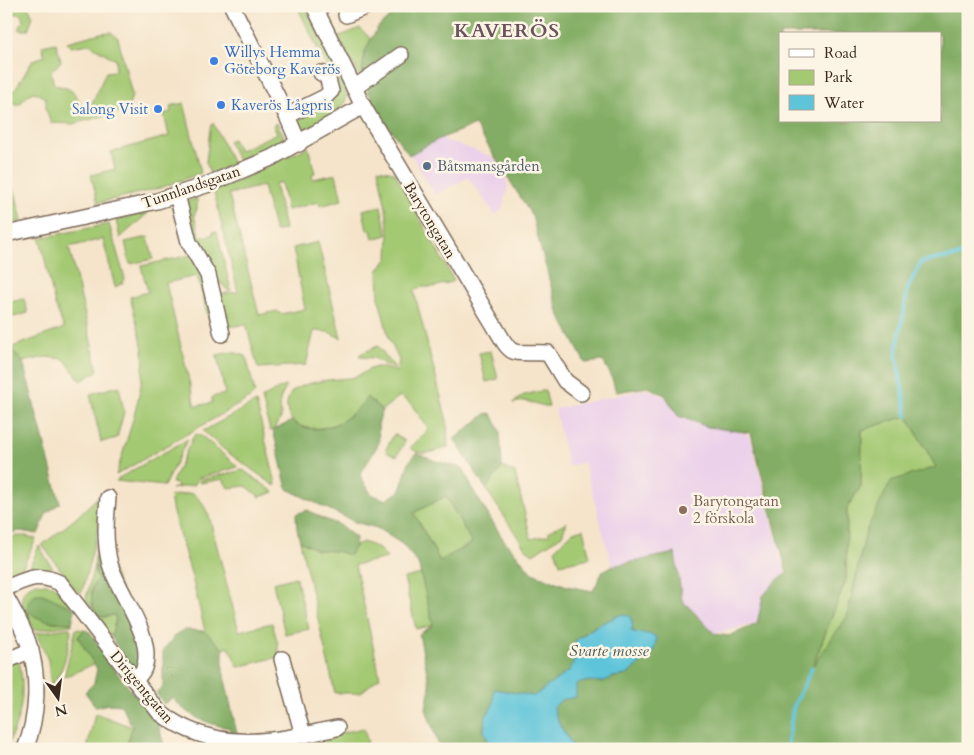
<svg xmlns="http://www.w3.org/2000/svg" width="974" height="755" font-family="Cardo,serif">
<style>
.built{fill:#ecd1ea}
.green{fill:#a4c973;stroke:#707a48}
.forest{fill:#83ad65;stroke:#5f6c42;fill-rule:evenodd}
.water{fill:#5dc4da;stroke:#4c777c}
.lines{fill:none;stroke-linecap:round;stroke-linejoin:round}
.stream{stroke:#5dc4da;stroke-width:4}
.minor-casing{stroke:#7c6b5a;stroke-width:18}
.minor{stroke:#fff;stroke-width:15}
.shop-dot{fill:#3f7fe0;stroke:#fcf5e5;stroke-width:2}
.service-dot{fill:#5c6f8a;stroke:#fcf5e5;stroke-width:2}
.education-dot{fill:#8d6e63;stroke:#fcf5e5;stroke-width:2}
.labels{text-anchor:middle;stroke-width:5;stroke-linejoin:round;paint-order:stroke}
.shop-label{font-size:15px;fill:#366cbe;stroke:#fcf5e5;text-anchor:start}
.service-label{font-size:15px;fill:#4e5e75;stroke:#fcf5e5;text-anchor:start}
.street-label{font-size:15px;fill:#3b2a1e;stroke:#fcf5e5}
.education-label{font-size:15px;fill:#785e54;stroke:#fcf5e5;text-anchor:start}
.water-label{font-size:16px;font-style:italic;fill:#455856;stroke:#fcf5e5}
.district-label{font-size:20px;font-weight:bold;letter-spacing:1px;fill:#6a535e;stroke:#fcf5e5}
</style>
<rect width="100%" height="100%" fill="#fcf5e5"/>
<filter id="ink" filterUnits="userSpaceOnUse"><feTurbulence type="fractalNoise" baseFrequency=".02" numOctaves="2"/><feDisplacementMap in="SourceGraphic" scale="10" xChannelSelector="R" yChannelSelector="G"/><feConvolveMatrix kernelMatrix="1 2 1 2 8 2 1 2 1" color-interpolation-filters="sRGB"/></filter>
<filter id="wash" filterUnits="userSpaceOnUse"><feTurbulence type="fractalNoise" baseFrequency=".0096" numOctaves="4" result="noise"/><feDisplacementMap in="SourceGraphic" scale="20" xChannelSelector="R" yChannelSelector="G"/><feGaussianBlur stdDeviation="1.12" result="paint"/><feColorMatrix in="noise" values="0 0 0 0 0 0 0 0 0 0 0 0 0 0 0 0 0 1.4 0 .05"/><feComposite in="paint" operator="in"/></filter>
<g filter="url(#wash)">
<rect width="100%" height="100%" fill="#f5e4ca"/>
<g class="built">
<path d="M435,137L491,156L504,168L508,188L502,209L495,215L468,177L435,195L403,141Z"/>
<path d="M647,389L750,436L785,572L755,624L708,635L682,600L675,553L612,566L584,462L568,466L555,409Z"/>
</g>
<g class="green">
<path d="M6,6H28L33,16L28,30H19L23,21L21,14H6Z"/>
<path d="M297,6H305L347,94C347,110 319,123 305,129L299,126V121L301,118L322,108L331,102L333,73L326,66Z"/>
<path d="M360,28L371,39L364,54L362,80L338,37Z"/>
<path d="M111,32L118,38L132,95L129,106L118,112L73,124L51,123L46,109V98L34,92L29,94L20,104H6V97L11,96L33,60L45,56L42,46L56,43L61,61L51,72L54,85C72,88 76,92 83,109L90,108L106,72L115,71L116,60L89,44L71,47L67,42L101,33Z"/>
<path d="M184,103L201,173L160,188L98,203L91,175L115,169L111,152L169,136L164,114L171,112L170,106Z"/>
<path d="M213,123L233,164L210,174L206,162L210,129Z"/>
<path d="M277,123L283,134V140L281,142L242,161L237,159L228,141L233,139L239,151L277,133L273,125Z"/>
<path d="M308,147L315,173L312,174L313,179L336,174L342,200L320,206L319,202L287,210L281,182L275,184L285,229L275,232L263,186L229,194L259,315L277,311L281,314L305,309L293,248L318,242L341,338L328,332L314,331L306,365L258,368L246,324L223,328L210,323L197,276L166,283L195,406L212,403V397L225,394L217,355L232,352L246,356L255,393L250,398L116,475C126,442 147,383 143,350C140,332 134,314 130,297L148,292L141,266L191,255L217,294L238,292L214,192Z"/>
<path d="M378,169L394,172L454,281L434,287H422L414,291L447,421L448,447C433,452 423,457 410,448L429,429L410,403L400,396L382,410L367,398C361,406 355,413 346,419C328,430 289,437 287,407C287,400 289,394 294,390C306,381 335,379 350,378C360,377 369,367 378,367C384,367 391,371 397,371L399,360L389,339L379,299L378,271L388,258L389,236L386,208Z"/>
<path d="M14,188L22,220L20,222L6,224V190Z"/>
<path d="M195,198L197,199V209L194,215L199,235C205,237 212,237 214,231L217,232L231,290L229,291L225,288L223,284L214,285L195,247L185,203Z"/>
<path d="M381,206L387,235L373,239L371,230H367L363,210Z"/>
<path d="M147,213H148L120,238L116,220Z"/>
<path d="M109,224L125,279L123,283L115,287L103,239L69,247L98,371L81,381L64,359L46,357L23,362L10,348L64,328L55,305L40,238Z"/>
<path d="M148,237L153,259L130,264L125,242Z"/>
<path d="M24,299L28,313L6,319V303Z"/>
<path d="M378,346L395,368L394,369L374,358L360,357V354Z"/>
<path d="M491,351L498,379L486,382L479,353Z"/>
<path d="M119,386L124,412L117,438L101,442L90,394Z"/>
<path d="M284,386L286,387L280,399L281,418L273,430L270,431L262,398Z"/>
<path d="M545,390L549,407L525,401L513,403L524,395Z"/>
<path d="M256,402L276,484L275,486L227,452L203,431Z"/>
<path d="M907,416L936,467L866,531L847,617L812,668L846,580L847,508L861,486L862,430Z"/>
<path d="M196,434L203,437L238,467L199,478L193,485L171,489L178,487L177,484L172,483L173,480L193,437Z"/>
<path d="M394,434L405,441L397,456L387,452L386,449Z"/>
<path d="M188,439L164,486L116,481L119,478Z"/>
<path d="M502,467L515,473L531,539L549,535V531L567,522L562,535L533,554L525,548L486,489Z"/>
<path d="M243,470L274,492L260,497L246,486L228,488L223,479L201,483L199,482L200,480Z"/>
<path d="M102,493L104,494L102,513L82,592L80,593L75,589L42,545L75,519Z"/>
<path d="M193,493L202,502L209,516L239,631L272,623L278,644V657L238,667L229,647L223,649L205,631L192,577L173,513L170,496Z"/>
<path d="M446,495L472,543L440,561L414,513Z"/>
<path d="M583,529L590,558L560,564L555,549L573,532Z"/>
<path d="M15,536H26L36,539L21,571L13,573L6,571V539Z"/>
<path d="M300,541L317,550L336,551L350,555L355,546L363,542L378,548L387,558L355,565L380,677L360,693H335Z"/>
<path d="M39,546L54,570L29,569Z"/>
<path d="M94,565L95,573L98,580L92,587V606L104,617L114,615L116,618L111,637L86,599Z"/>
<path d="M421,574L433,625L416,629L404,578Z"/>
<path d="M296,577L309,629L285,634L273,583Z"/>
<path d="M36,583L53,585L72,605L49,622L72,623V625L35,630C25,615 11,591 36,583Z"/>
<path d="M68,628H70L71,631C67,650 65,671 51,685L48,660L36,633Z"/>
<path d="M76,629L84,630L78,637L94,664L64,677Z"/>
<path d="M19,660C26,695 21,717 6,749V738L10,735L6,721V665Z"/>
<path d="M95,713L132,727L127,749H87Z"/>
<path d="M364,728L369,749H312L313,739Z"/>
</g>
<g class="forest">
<path d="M400,6H968V749H573C568,734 556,723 553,707L576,684L589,681L602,682L613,677L627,675L638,665V633L631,630L632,620L622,614L596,626L575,640C576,644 577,649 577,652C576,673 550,687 534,697L513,693C498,702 483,710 484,730C485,736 490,742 492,749H440L426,709L430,687L419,634L433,625L418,563L402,544L377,528L355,522L287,489L273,430L292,421C319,441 351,420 367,397L382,410L378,425L379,443L360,475L371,494L386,500L400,491L409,462L417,453L435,461L463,468L473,490L503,539L532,573L567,586L593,591L603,571L612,566L675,553L682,600L715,634L729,636L757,624L763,596L775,582L787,573L751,433L708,427L678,416L665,395L648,387L616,392L611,375L603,361L585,363L558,312L532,216L475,125L439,139L409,155L382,118L362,80L364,54L371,39L379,26L397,11ZM780,34H940V121H780ZM907,416L936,467L891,481L866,531L847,617L813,665L846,580L847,508L861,486L862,430ZM446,496L472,543L440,561L414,513Z"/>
<path d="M10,348L23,362L60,503L46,514L38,534L20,531L6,534V350Z"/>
<path d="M487,413L492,414L500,431L502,467L486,489L454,439Z"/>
<path d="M308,510L324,519L340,525L356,538L355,546L350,555L336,551L317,550L300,541L297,529L296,514Z"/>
<path d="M99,538L142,642L136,672L133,670L111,637L116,618L114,615L104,617L97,615C91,604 88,587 98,579C92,566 95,553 99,538Z"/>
<path d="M36,594H43L75,609L72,623C57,622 37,623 27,609C28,602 29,597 36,594Z"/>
<path d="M84,630L90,632L112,667L158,724L165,749H126L132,726L121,705L108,704L96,707L85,692L94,683L97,669L78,637Z"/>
<path d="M186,630L205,631L223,649V671L238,738L230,733V728C207,724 187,716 173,698L164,704L156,693L163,687V650L179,632Z"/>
</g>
<path class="water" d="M622,614L630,616L633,625L631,631C640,634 650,632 657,638L653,653L627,675L613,677L602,682L589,681L576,684V697L561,700L554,707C555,723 568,734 573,749H492L484,731L486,716L493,705L494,689L534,696L570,670L577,653L575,641L596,626Z"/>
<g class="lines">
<g class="stream">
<path d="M907,416L896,354L908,288L921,262L958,256L968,251"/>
<path d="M787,749L793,708L812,668"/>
</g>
</g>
</g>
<g filter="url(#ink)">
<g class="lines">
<defs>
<g id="minor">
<path d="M232,6L287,116L299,144"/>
<path d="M314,6L363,106L504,342C506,345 510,350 513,351C517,354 540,352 548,353L565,381L581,393"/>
<path d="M346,15L367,6"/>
<path d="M354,88L401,55"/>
<path d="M287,116L325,97L331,91L327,76L321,73"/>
<path d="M177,195L189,242L208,275L222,334"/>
<path d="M6,234L157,201L209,184L271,158L363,106"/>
<path d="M108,498C106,520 104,541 110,564C119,595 155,637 144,668C142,673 138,677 134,680"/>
<path d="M6,588C27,579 38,572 60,583L159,712C215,755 271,742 337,728"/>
<path d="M6,597C14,612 23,627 28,642C40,675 38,717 25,749"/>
<path d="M282,659L303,735"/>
<path d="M6,661L31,650"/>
</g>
</defs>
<use href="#minor" class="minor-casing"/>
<use href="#minor" class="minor"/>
</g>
</g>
<g class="shop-dot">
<circle cx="214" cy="61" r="5"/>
<circle cx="221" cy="105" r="5"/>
<circle cx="158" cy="109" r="5"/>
</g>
<circle class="service-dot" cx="427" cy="166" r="5"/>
<circle class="education-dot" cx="683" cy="510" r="5"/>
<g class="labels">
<g class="shop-label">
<text x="224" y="57">Willys Hemma<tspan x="224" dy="17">Göteborg Kaverös</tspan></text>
<text x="231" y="110">Kaverös Lågpris</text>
<text x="148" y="114" text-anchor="end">Salong Visit</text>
</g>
<g class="service-label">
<text x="437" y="171">Båtsmansgården</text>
</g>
<g class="street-label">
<text transform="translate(191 187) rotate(-19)" y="5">Tunnlandsgatan</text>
<text transform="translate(430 220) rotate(59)" y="5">Barytongatan</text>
<text transform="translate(142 687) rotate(50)" y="5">Dirigentgatan</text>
</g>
<g class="education-label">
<text x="693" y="506">Barytongatan<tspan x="693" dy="17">2 förskola</tspan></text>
</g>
<g class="water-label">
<text x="609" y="656">Svarte mosse</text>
</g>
<g class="district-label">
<text x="507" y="37">KAVERÖS</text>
</g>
</g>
<rect width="974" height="755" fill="none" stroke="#fcf5e5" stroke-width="25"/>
<rect x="779" y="32" width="162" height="90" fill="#fcf5e5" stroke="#afa495"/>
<rect x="789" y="49" width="25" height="8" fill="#ffffff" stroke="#afa495"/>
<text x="824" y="58" font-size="15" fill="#3b2a1e">Road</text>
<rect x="789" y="70" width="25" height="15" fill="#a4c973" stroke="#afa495"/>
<text x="824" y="82" font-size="15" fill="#3b2a1e">Park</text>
<rect x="789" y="95" width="25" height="15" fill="#5dc4da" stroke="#afa495"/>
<text x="824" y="108" font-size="15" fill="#3b2a1e">Water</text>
<g transform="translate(58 698) rotate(166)" stroke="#fcf5e5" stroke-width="4" paint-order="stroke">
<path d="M0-4L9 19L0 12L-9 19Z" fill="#3b2a1e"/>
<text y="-8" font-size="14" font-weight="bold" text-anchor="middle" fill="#3b2a1e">N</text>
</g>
</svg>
